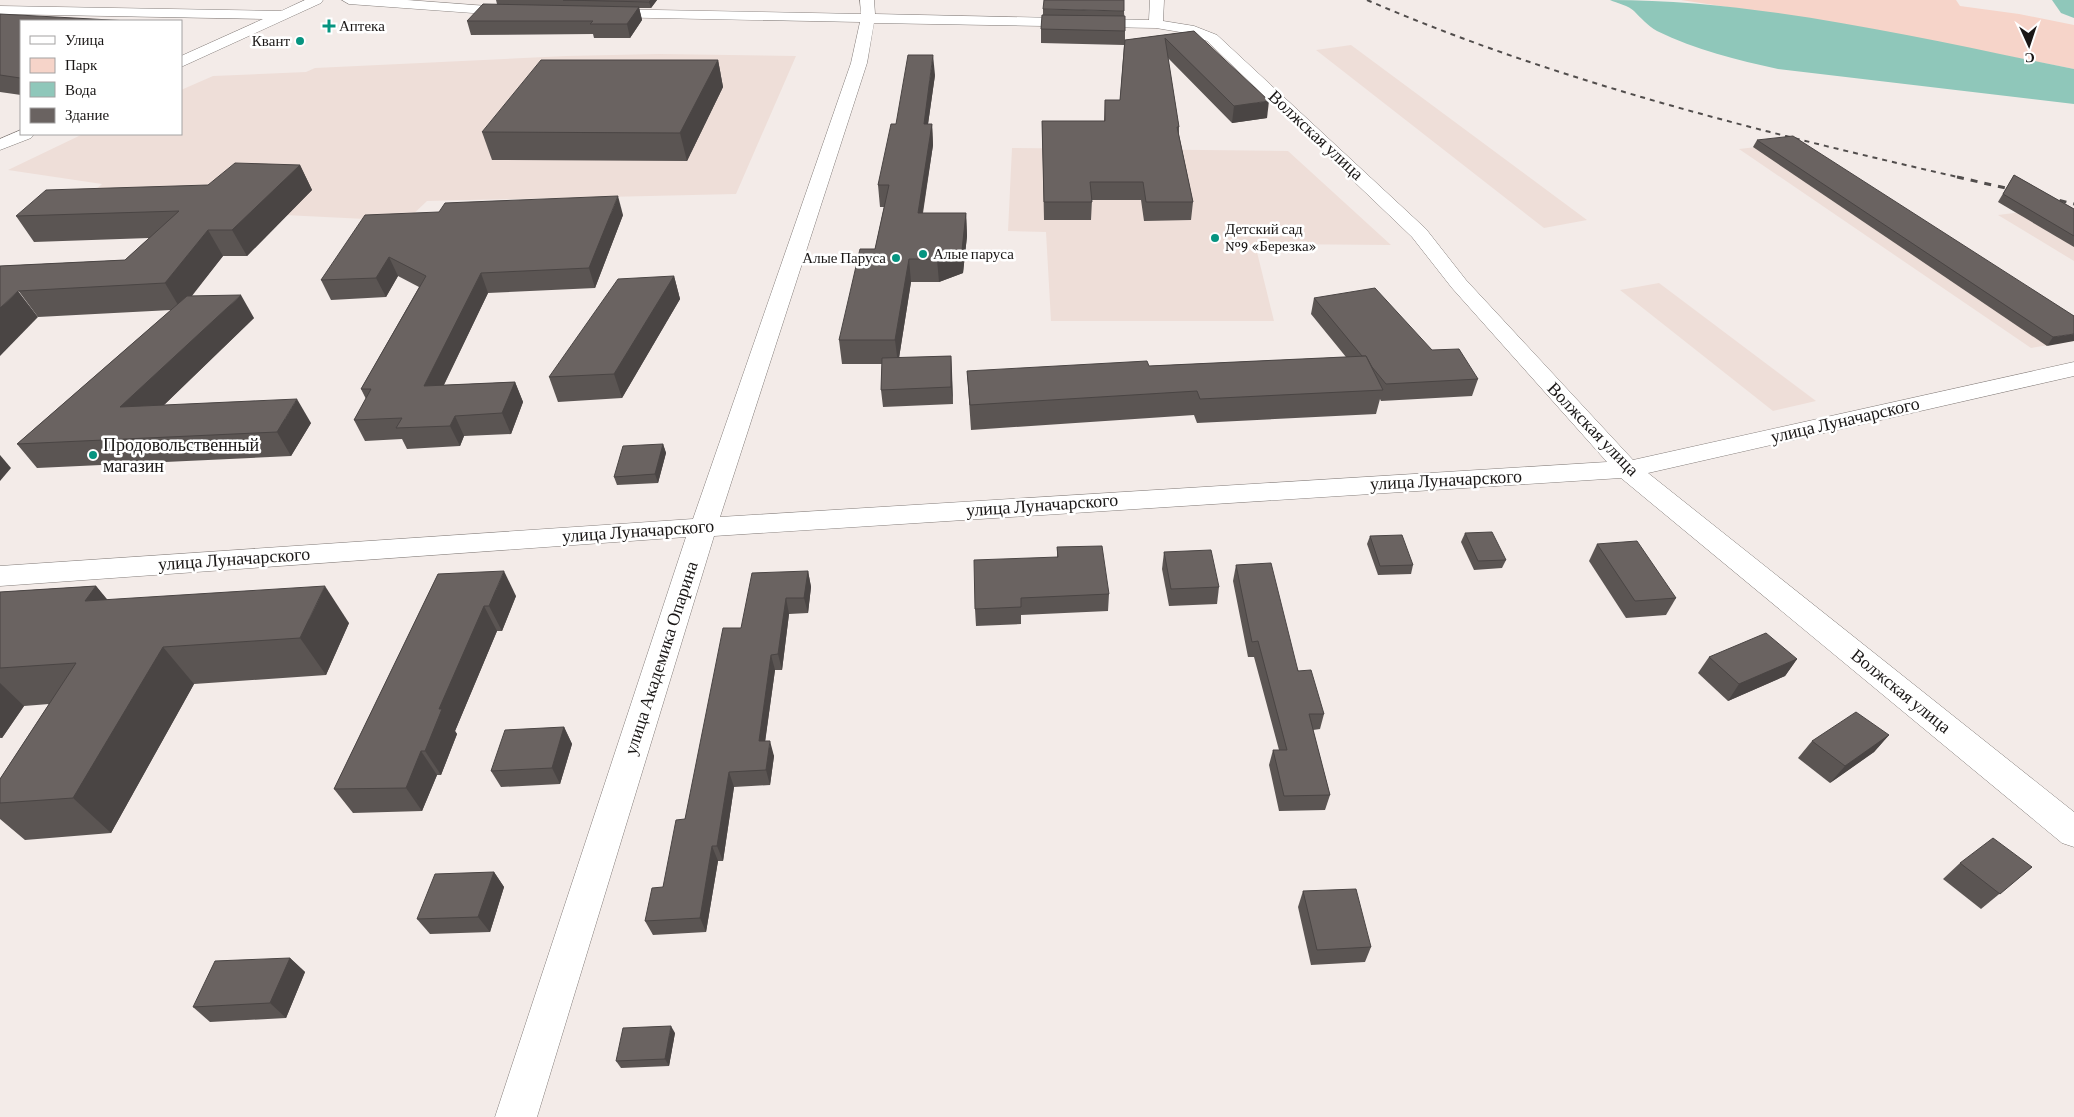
<svg xmlns="http://www.w3.org/2000/svg" width="2074" height="1117" font-family="'Crimson Pro',serif">
<style>
.built{fill:#eeded8}
.green{fill:#f6d4c9}
.water{fill:#8fc7ba}
.lines{fill:none;stroke-linecap:round;stroke-linejoin:round}
.minor-casing{stroke:#837c79;stroke-width:1}
.minor{fill:#fff;fill-rule:evenodd}
.rail-far1{stroke:#514d4c;stroke-width:2;stroke-dasharray:5 5;stroke-linecap:butt}
.rail{stroke:#514d4c;stroke-width:3;stroke-dasharray:7 7;stroke-linecap:butt}
.wall{fill:#5b5553}
.shaded-wall{fill:#4a4544}
.building{fill:#6a6361;stroke:#4a4544}
.poi-dot{fill:#069480;stroke:#fff;stroke-width:2}
.labels{text-anchor:middle;stroke-width:5;stroke-linejoin:round;paint-order:stroke}
.far-poi-label{font-size:15px;fill:#1a1716;stroke:#fff;text-anchor:start}
.street-label{font-size:18px;fill:#1a1716;stroke:#fff}
.poi-label{font-size:18px;fill:#1a1716;stroke:#fff;text-anchor:start}
</style>
<rect width="100%" height="100%" fill="#f3ebe8"/>
<g class="built">
<path d="M1351,45L1587,220L1544,228L1316,50Z"/>
<path d="M659,54L796,56L736,194L427,201L406,221L201,211L67,216L102,184L8,170L83,134H181V90L213,76L306,72L315,68L566,56Z"/>
<path d="M1801,142L2074,316V341L2031,348L1739,149Z"/>
<path d="M1012,148L1288,151L1391,245L1255,244L1274,321H1051L1046,232L1008,231Z"/>
<path d="M2069,206L2074,209V261L1998,215Z"/>
<path d="M1659,283L1816,401L1773,411L1620,290Z"/>
</g>
<path class="green" d="M1681,0H1956L1960,6L2019,14L2074,25V69L1860,27Z"/>
<g class="water">
<path d="M1610,0C1763,0 1923,39 2074,69V104L1778,69C1737,60 1696,50 1657,31C1648,26 1641,18 1634,11C1629,6 1617,3 1610,0Z"/>
<path d="M2052,0H2074V18L2061,13Z"/>
</g>
<g class="lines">
<defs>
<g id="minor">
<path d="M305,0H323L321,3L181,67V56L263,19L0,14V6L281,11Z"/>
<path d="M342,0H407L515,8L520,9L522,12L520,15L515,16L349,4Z"/>
<path d="M860,0H874L875,14L1149,20L1150,0H1164L1163,21L1194,26L1217,35L1426,229L1466,280L1633,460L2074,362V376L1648,473L2074,812V847L2062,843L1621,478L714,536L537,1117H495L686,537L0,586V566L693,519L851,63L860,22L603,17L598,16L596,13L598,10L603,9L861,14ZM874,23L1156,28L1186,33L1207,41L1412,237L1452,288L1607,462L720,517L867,63Z"/>
<path d="M21,130V134H34L31,138L0,150V139Z"/>
</g>
</defs>
<use href="#minor" class="minor-casing"/>
<use href="#minor" class="minor"/>
<path class="rail-far1" d="M1367,0C1557,82 1761,132 1962,178"/>
<g class="rail">
<path d="M1957,177L2019,191"/>
<path d="M2046,197L2074,204"/>
</g>
</g>
<g class="wall">
<path d="M496,0H657L651,8H639L642,20L630,38H594L593,34L471,35L467,21L497,4Z"/>
<path d="M1043,9L1124,11L1125,31V40L1194,31L1267,118L1232,123L1168,58L1179,127V135L1193,202L1191,220L1144,221L1141,200H1092L1091,220H1044L1042,121H1104L1105,100H1120L1124,45L1041,43V29L1043,15Z"/>
<path d="M0,14L21,21V95L0,92Z"/>
<path d="M718,60L723,87L687,161L492,160L482,132Z"/>
<path d="M935,75L928,124H932L933,145L923,213H966L967,236L963,273L939,282H911L899,358L951,356L953,404L883,407L881,390L882,364H842L839,340L875,249L884,207H880L878,185L896,124Z"/>
<path d="M1757,140L2074,316L2047,346L1753,147Z"/>
<path d="M300,165L312,190L247,256H223L191,296L254,318L164,405L311,423L291,456L37,468L17,444L171,310L38,317L0,266L125,260L149,238L34,242L16,216L208,185Z"/>
<path d="M2014,175L2074,209V247L1998,202Z"/>
<path d="M439,212L623,215L595,288L488,293L444,385L515,382L523,402L511,434L464,436L460,446L407,449L402,439L365,441L354,420L366,399L361,389L419,287L398,276L386,297L331,300L321,280Z"/>
<path d="M674,276L680,299L622,398L558,402L549,377Z"/>
<path d="M1314,298L1432,350L1478,379L1472,396L1381,401L1380,399L1376,414L1197,423L1194,415L971,430L967,371L1149,366L1346,357L1311,314Z"/>
<path d="M663,444L666,453L658,483L617,485L614,477Z"/>
<path d="M1465,533L1506,560L1502,568L1474,570L1461,542Z"/>
<path d="M1370,536L1413,565L1411,574L1378,575L1367,544Z"/>
<path d="M1597,544L1676,598L1666,615L1626,618L1589,561Z"/>
<path d="M1057,547L1109,594L1108,611L1021,615V624L976,626L975,609L1057,557Z"/>
<path d="M1164,552L1219,587L1217,604L1169,606L1162,569Z"/>
<path d="M1236,565L1324,714L1320,729L1313,730L1330,795L1325,810L1279,811L1269,765L1273,750H1279L1254,657H1248L1233,581Z"/>
<path d="M808,571L811,587L808,613L789,614L782,670H775L765,741L774,756L770,785L734,787L723,861H718L706,932L653,935L645,921L663,887L685,819L741,628Z"/>
<path d="M438,574L516,596L502,631H497L455,731L457,734L441,775H437L422,811L353,813L334,789Z"/>
<path d="M96,586L107,600L349,623L326,675L194,684L111,833L25,840L0,819V779L49,704L24,706L2,738H0V592Z"/>
<path d="M1709,657L1797,659L1785,676L1728,701L1698,673Z"/>
<path d="M564,727L572,744L560,784L501,787L491,771Z"/>
<path d="M1889,735L1874,752L1830,783L1798,758L1812,741Z"/>
<path d="M1960,863L2032,867L1981,909L1943,879Z"/>
<path d="M494,872L504,887L490,932L430,934L417,919Z"/>
<path d="M1303,891L1371,947L1365,962L1311,965L1298,907Z"/>
<path d="M290,958L305,972L286,1018L210,1022L193,1007Z"/>
<path d="M675,1033L669,1066L621,1068L616,1061Z"/>
</g>
<g class="shaded-wall">
<path d="M651,0H657L651,8L649,2Z"/>
<path d="M639,7L642,20L630,38L627,24Z"/>
<path d="M933,55L935,75L925,145L924,124Z"/>
<path d="M718,60L723,87L687,161L680,133Z"/>
<path d="M1269,101L1267,118L1232,123L1234,106Z"/>
<path d="M932,124L933,145L919,235L918,213Z"/>
<path d="M300,165L312,190L247,256L232,230Z"/>
<path d="M618,196L623,215L595,288L589,268Z"/>
<path d="M966,213L967,236L963,273L939,282L937,259Z"/>
<path d="M208,230L223,256L181,310L165,283Z"/>
<path d="M389,257L398,276L386,297L376,278Z"/>
<path d="M909,259L911,282L898,364L895,340Z"/>
<path d="M481,273L488,293L433,407L424,386Z"/>
<path d="M674,276L680,299L622,398L614,374Z"/>
<path d="M18,291L38,317L0,356V308Z"/>
<path d="M241,295L254,318L137,431L120,407Z"/>
<path d="M2074,334V341L2047,346L2053,337Z"/>
<path d="M951,356L952,372L953,404L951,387Z"/>
<path d="M515,382L523,402L511,434L502,413Z"/>
<path d="M297,399L311,423L291,456L277,432Z"/>
<path d="M455,416L464,436L460,446L450,426Z"/>
<path d="M663,444L666,453L658,483L655,474Z"/>
<path d="M0,455L11,468L0,481Z"/>
<path d="M504,571L516,596L502,631L489,606Z"/>
<path d="M808,571L811,587L808,613L804,598Z"/>
<path d="M96,586L127,623L85,601Z"/>
<path d="M325,586L349,623L326,675L300,638Z"/>
<path d="M786,598L789,614L782,670L778,654Z"/>
<path d="M484,606L497,631L455,731L457,734L441,775L425,751L439,709Z"/>
<path d="M163,647L194,684L111,833L73,798Z"/>
<path d="M771,655L775,670L763,757L759,741Z"/>
<path d="M1797,659L1785,676L1728,701L1739,684Z"/>
<path d="M0,683L24,706L2,738L0,736Z"/>
<path d="M564,727L572,744L560,784L552,768Z"/>
<path d="M1889,735L1874,752L1830,783L1845,766Z"/>
<path d="M770,741L774,756L770,785L766,770Z"/>
<path d="M421,751L437,775L422,811L406,788Z"/>
<path d="M729,772L734,787L723,861L717,846Z"/>
<path d="M712,846L718,861L706,932L700,918Z"/>
<path d="M494,872L504,887L490,932L478,917Z"/>
<path d="M290,958L305,972L286,1018L270,1003Z"/>
<path d="M671,1026L675,1033L669,1066L665,1059Z"/>
</g>
<g class="building">
<path d="M563,0H651L649,2Z"/>
<path d="M1044,0H1124V11L1043,9Z"/>
<path d="M483,4L639,7L627,24H590L593,21H467Z"/>
<path d="M0,14L129,21H21V77L20,78L0,75Z"/>
<path d="M1042,15L1125,16V31L1041,29Z"/>
<path d="M1194,31L1269,101L1234,106L1165,38L1179,127H1177L1193,202H1146L1143,182H1090L1092,202H1044L1042,121H1105V100H1120L1125,40Z"/>
<path d="M908,55H933L924,124H932L918,213H966L962,250L937,259H909L895,340H839L860,249H875L889,185H878L891,124H896Z"/>
<path d="M541,60H718L680,133L482,132Z"/>
<path d="M1793,136L2074,316V334L2053,337L1757,140Z"/>
<path d="M235,163L300,165L232,230H208L165,283L18,291L0,308V266L125,260L179,211L16,216L46,190L208,185Z"/>
<path d="M2014,175L2074,209V236L2003,194Z"/>
<path d="M618,196L589,268L481,273L424,386L515,382L502,413L455,416L450,426L396,428L402,418L354,420L371,389H361L426,276L389,257L376,278L321,280L365,215L439,212L445,203Z"/>
<path d="M674,276L614,374L549,377L618,279Z"/>
<path d="M1375,288L1432,350L1459,349L1478,379L1386,384L1372,367L1366,356H1362L1314,298Z"/>
<path d="M241,295L120,407L297,399L277,432L17,444L187,296Z"/>
<path d="M951,356V387L881,390L882,358Z"/>
<path d="M1366,356L1383,390L1200,399L1197,391L970,405L967,371L1147,361L1149,366Z"/>
<path d="M663,444L655,474L614,477L623,446Z"/>
<path d="M1492,532L1506,560L1478,561L1465,533Z"/>
<path d="M1402,535L1413,565L1380,566L1370,536Z"/>
<path d="M1637,541L1676,598L1635,601L1597,544Z"/>
<path d="M1102,546L1109,594L1021,598V607L975,609L974,560L1058,557L1057,547Z"/>
<path d="M1211,550L1219,587L1171,589L1164,552Z"/>
<path d="M1271,563L1298,671L1311,670L1324,714H1309L1330,795L1284,796L1273,750H1287L1258,641L1252,642L1236,565Z"/>
<path d="M504,571L489,606H484L439,709H442L425,751H421L406,788L334,789L438,574Z"/>
<path d="M808,571L804,598H786L778,654L771,655L759,741H770L766,770L729,772L717,846H712L700,918L645,921L652,888L663,887L676,820L685,819L723,628H741L752,573Z"/>
<path d="M96,586L85,601L325,586L300,638L163,647L73,798L0,803V779L76,663L0,668V592Z"/>
<path d="M1766,633L1797,659L1739,684L1709,657Z"/>
<path d="M1856,712L1889,735L1845,766L1812,741Z"/>
<path d="M564,727L552,768L491,771L505,730Z"/>
<path d="M1993,838L2032,867L2000,894L1960,863Z"/>
<path d="M494,872L478,917L417,919L435,874Z"/>
<path d="M1356,889L1371,947L1317,950L1303,891Z"/>
<path d="M290,958L270,1003L193,1007L215,961Z"/>
<path d="M671,1026L665,1059L616,1061L623,1028Z"/>
</g>
<g class="poi-dot">
<path d="M326.5 18.5h5v5h5v5h-5v5h-5v-5h-5v-5h5z"/>
<circle cx="300" cy="41" r="5"/>
<circle cx="1215" cy="238" r="5"/>
<circle cx="923" cy="254" r="5"/>
<circle cx="896" cy="258" r="5"/>
<circle cx="93" cy="455" r="5"/>
</g>
<g class="labels">
<g class="far-poi-label">
<text x="339" y="31">Аптека</text>
<text x="290" y="46" text-anchor="end">Квант</text>
<text x="1225" y="234">Детский сад<tspan x="1225" dy="17">№9 «Березка»</tspan></text>
<text x="933" y="259">Алые паруса</text>
<text x="886" y="263" text-anchor="end">Алые Паруса</text>
</g>
<g class="street-label">
<text transform="translate(1316 135) rotate(43)" y="6">Волжская улица</text>
<text transform="translate(1845 420) rotate(-13)" y="6">улица Луначарского</text>
<text transform="translate(1593 429) rotate(46)" y="6">Волжская улица</text>
<text transform="translate(1446 480) rotate(-3)" y="6">улица Луначарского</text>
<text transform="translate(1042 505) rotate(-4)" y="6">улица Луначарского</text>
<text transform="translate(638 531) rotate(-4)" y="6">улица Луначарского</text>
<text transform="translate(234 559) rotate(-4)" y="6">улица Луначарского</text>
<text transform="translate(661 658) rotate(-72)" y="6">улица Академика Опарина</text>
<text transform="translate(1901 691) rotate(39)" y="6">Волжская улица</text>
</g>
<g class="poi-label">
<text x="103" y="451">Продовольственный<tspan x="103" dy="21">магазин</tspan></text>
</g>
</g>
<rect x="20" y="20" width="162" height="115" fill="#ffffff" stroke="#a3a2a2"/>
<rect x="30" y="36" width="25" height="8" fill="#ffffff" stroke="#a3a2a2"/>
<text x="65" y="45" font-size="15" fill="#1a1716">Улица</text>
<rect x="30" y="58" width="25" height="15" fill="#f6d4c9" stroke="#a3a2a2"/>
<text x="65" y="70" font-size="15" fill="#1a1716">Парк</text>
<rect x="30" y="82" width="25" height="15" fill="#8fc7ba" stroke="#a3a2a2"/>
<text x="65" y="95" font-size="15" fill="#1a1716">Вода</text>
<rect x="30" y="108" width="25" height="15" fill="#6a6361" stroke="#a3a2a2"/>
<text x="65" y="120" font-size="15" fill="#1a1716">Здание</text>
<g transform="translate(2029 45) rotate(177)" stroke="#ffffff" stroke-width="4" paint-order="stroke">
<path d="M0-4L9 19L0 12L-9 19Z" fill="#1a1716"/>
<text y="-8" font-size="14" font-weight="bold" text-anchor="middle" fill="#1a1716">С</text>
</g>
</svg>
